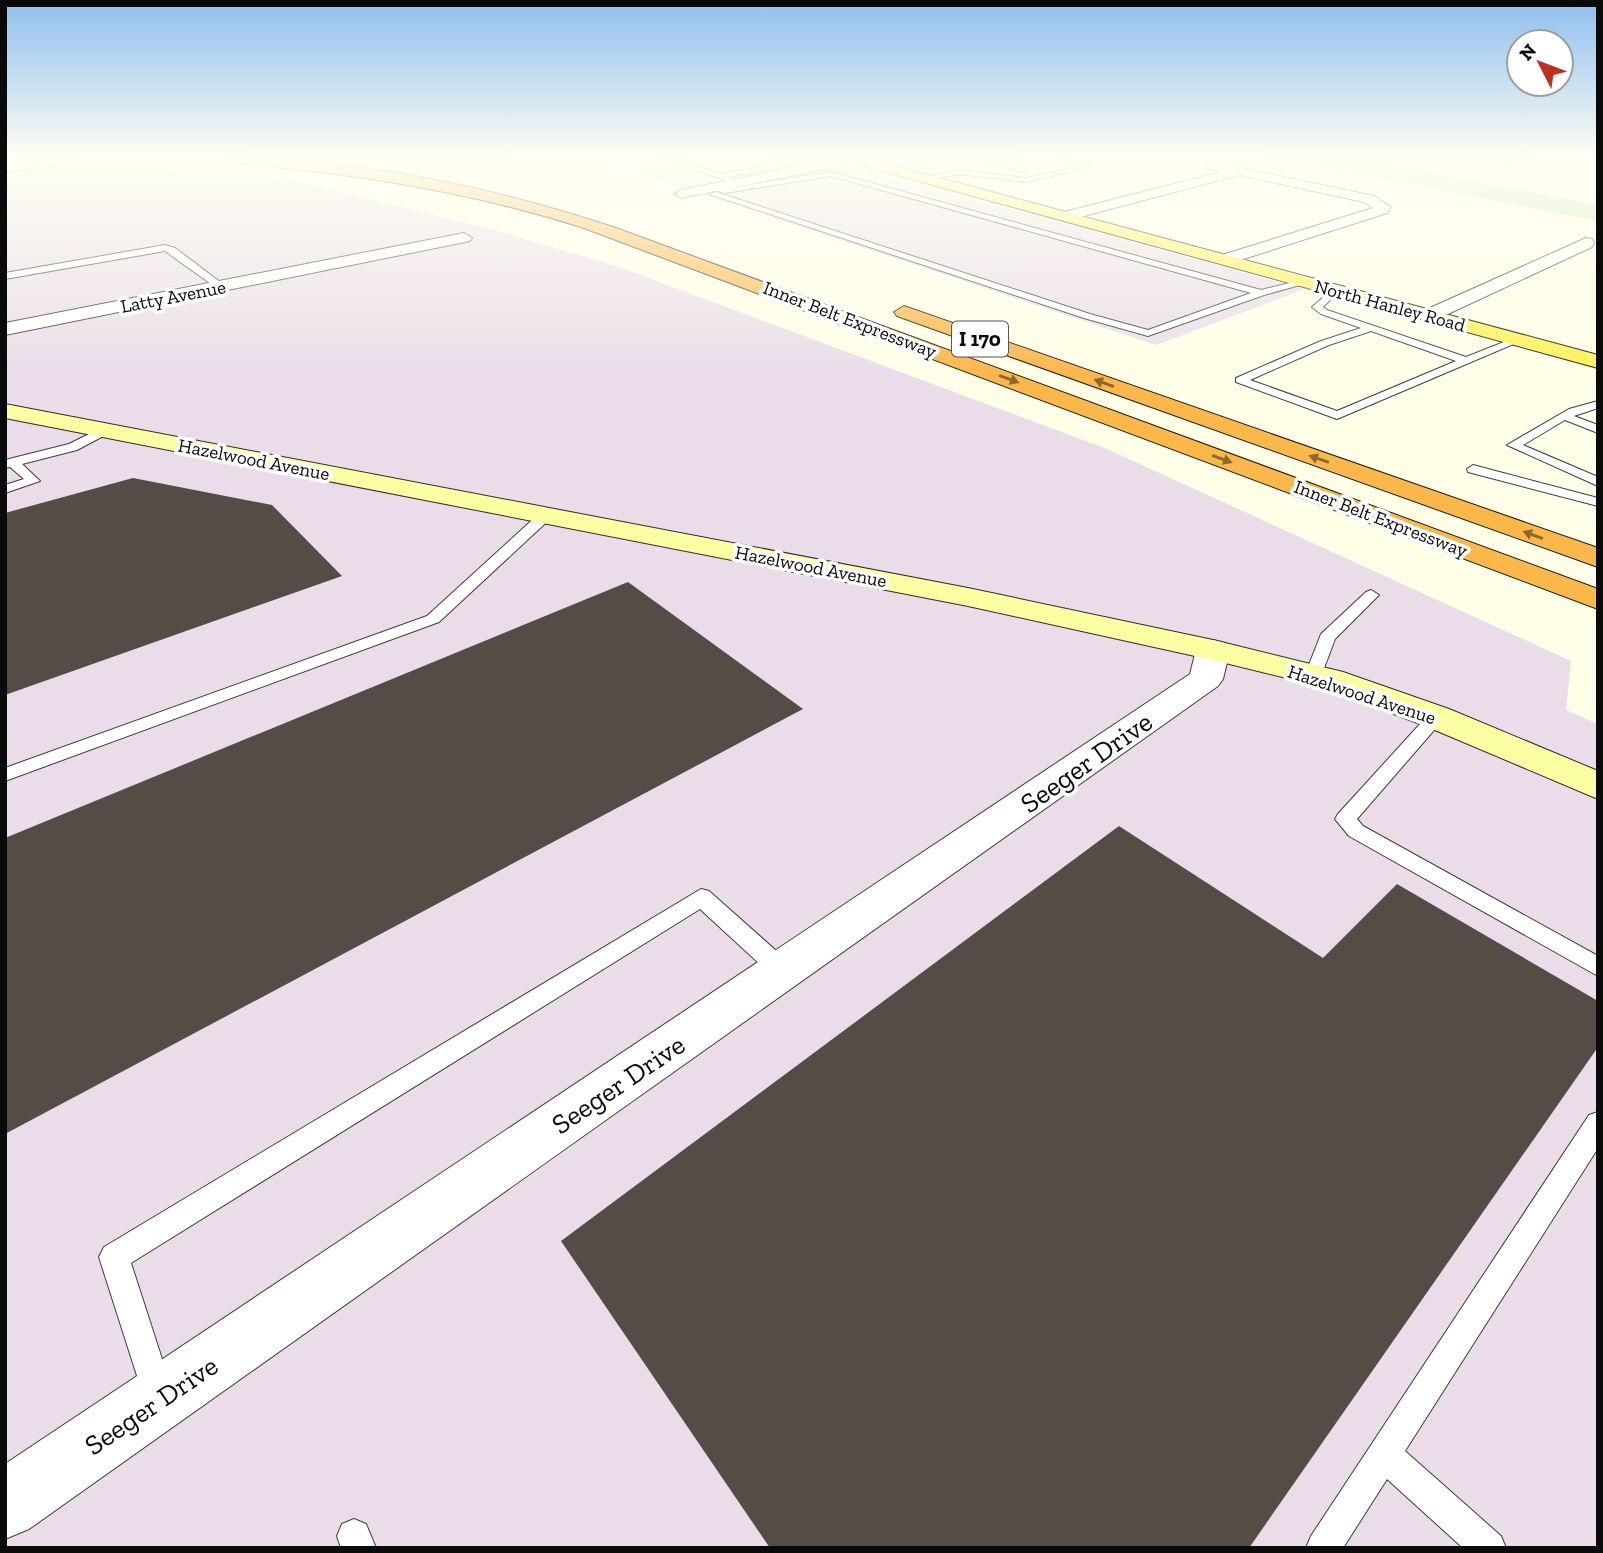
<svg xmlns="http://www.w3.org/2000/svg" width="1603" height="1553" font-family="'Zilla Slab',serif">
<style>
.industrial{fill:#eadde9}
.green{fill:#c5eab0}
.building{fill:#534d46}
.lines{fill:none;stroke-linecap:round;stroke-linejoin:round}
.lane-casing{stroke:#3d3d3d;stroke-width:2}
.street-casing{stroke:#3d3d3d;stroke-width:2}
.secondary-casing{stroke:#2c2c2c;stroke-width:2}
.primary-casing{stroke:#1b1b1b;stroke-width:2}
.highway-casing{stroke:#1b1b1b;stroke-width:2}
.lane{fill:#fff;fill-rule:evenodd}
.street{fill:#fff;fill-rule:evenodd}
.secondary{fill:#faffa2;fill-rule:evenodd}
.primary{fill:#fef158;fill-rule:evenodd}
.highway{fill:#fab74a;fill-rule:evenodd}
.oneway{fill:#8e692d}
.labels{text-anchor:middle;stroke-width:7;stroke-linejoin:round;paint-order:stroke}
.far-street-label{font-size:19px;fill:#0a0a0a;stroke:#fff}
.shield{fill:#fff;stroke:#545454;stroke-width:2}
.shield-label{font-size:21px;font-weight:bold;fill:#0a0a0a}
.near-street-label{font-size:28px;fill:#0a0a0a;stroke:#fff}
</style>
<rect width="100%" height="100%" fill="#fffee7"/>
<g class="industrial">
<path d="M599,160H827L1305,289L1156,345Z"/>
<path d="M150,161L176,174L290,179L495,230L619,267L1107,449L1571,661L1566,710L1598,724V1548H5V163L85,169Z"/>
</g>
<path class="green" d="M1289,160H1362L1598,205V221Z"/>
<g class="building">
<path d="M133,478L272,505L342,576L5,695V513Z"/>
<path d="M628,582L803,709L5,1134V838Z"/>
<path d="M1119,826L1323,958L1397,884L1598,1001V1047L1249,1548H770L561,1241Z"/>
</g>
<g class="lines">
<defs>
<g id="lane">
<path d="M670,160H679L720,174L800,160L783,167L727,177L733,180L730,182Z"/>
<path d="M896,160H907L927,166L924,168Z"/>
<path d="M980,160H991L1025,170L1022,172Z"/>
<path d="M1064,160L1089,167L1027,182L960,174L925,180L922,178L960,170L1027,178L1078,167Z"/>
<path d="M831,172L1261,290L1306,279L1311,282L1264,295L1148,336L1084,318L709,194L716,192L1090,314L1148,330L1251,293L831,176L724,193L709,188L713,186L724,189Z"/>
<path d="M165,245L175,248L224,285V289H218L165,251L5,279V273Z"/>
<path d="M1335,287L1340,290L1323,307L1327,310L1466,357L1514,338L1523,340L1337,419L1236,382V378L1321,341L1361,328L1321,314L1312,307ZM1371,331L1456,361L1337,411L1250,380L1329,345Z"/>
<path d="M1598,401V408L1574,416L1598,425V433L1565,420L1523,445L1598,477V486L1507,445L1569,409Z"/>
<path d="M105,426L111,430L109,433L77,450L22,464L40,481L5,493V485L24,479L10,467L5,468V460L69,444Z"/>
<path d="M1473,465L1598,498V506L1468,472L1467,469Z"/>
<path d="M546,511L553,515L551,518L439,622L5,781V768L427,616L541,512Z"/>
<path d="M1371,590L1379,595L1335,639L1320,679H1308L1305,675L1321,634L1366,592Z"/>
<path d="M1436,711L1445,717L1442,721L1357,819L1363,826L1598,956V976L1349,836L1335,819L1338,814L1430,713Z"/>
<path d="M701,889L709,891L791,964L795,971L791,978L783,980L775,978L700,909L131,1263L173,1393L168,1404L157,1409L146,1404L99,1257L104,1247Z"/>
<path d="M1598,1112V1148L1405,1451L1501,1536L1506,1548H1463L1387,1479L1343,1548H1306L1311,1536L1589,1115Z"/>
<path d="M354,1519L366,1524L376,1548H341L337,1536L342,1524Z"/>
</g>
<g id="street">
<path d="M34,160H70L63,164L5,172V164Z"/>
<path d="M831,160H858L851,164L681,198L674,194L681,190Z"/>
<path d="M1484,160H1525C1516,167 1493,167 1484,160Z"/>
<path d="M1213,162L1374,196L1391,207L1387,213L1228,264L1219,259L1222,255L1373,208L1364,202L1239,175L1065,221L1057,216L1060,213L1221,172L1208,169L1206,166Z"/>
<path d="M464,233L472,238L470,241L5,335V323Z"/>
<path d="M1586,238L1592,239L1594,243L1592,247L1435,320L1428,322L1418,316L1421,312Z"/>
<path d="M1213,640L1225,643L1230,650L1223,679L1218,686L29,1529L5,1539V1464L1190,674L1196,650L1201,643Z"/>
</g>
<path id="secondary" d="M5,404L968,588L1213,640L1343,672L1449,709L1598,771V799L1423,725L1319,686L1213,660L968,606L5,418Z"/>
<path id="primary" d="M851,160H873L1598,355V368L853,163Z"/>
<g id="highway">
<path d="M236,160C366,159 494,188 616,228L1598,589V609L581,227C471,192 359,174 243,164Z"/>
<path d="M904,306L1598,548V567L897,316L894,312Z"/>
</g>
</defs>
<use href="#lane" class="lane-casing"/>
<use href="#street" class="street-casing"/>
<use href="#secondary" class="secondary-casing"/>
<use href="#primary" class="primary-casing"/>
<use href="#highway" class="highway-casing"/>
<use href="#lane" class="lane"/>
<use href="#street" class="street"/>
<use href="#secondary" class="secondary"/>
<use href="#primary" class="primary"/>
<use href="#highway" class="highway"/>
</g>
<defs><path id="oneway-solid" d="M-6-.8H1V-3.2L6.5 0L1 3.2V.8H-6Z" transform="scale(1.75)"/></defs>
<g class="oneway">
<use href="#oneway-solid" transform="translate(1009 379) rotate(20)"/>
<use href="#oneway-solid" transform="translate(1104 383) rotate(-160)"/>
<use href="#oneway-solid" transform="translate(1222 459) rotate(20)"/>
<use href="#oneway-solid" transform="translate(1319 459) rotate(-161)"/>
<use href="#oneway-solid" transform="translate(1533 535) rotate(-160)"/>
</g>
<linearGradient id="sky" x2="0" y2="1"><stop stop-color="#8fbeee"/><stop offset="0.42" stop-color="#fffff4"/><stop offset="1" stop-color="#fffff4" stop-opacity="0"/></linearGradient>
<rect width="1603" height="377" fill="url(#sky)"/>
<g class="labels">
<g class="far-street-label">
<text transform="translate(173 296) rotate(-11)" y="7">Latty Avenue</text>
<text transform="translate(1390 305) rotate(15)" y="7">North Hanley Road</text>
<text transform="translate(850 319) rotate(21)" y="7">Inner Belt Expressway</text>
<text transform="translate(254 459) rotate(11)" y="7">Hazelwood Avenue</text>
<text transform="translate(1381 518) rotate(21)" y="7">Inner Belt Expressway</text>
<text transform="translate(811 566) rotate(11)" y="7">Hazelwood Avenue</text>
<text transform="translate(1362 694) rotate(18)" y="7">Hazelwood Avenue</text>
</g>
<rect class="shield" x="952" y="321.5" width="56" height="35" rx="5"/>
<g class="shield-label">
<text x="980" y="346">I 170</text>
</g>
<g class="near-street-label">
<text transform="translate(1086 762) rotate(-35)" y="10">Seeger Drive</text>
<text transform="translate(618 1084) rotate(-34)" y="10">Seeger Drive</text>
<text transform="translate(151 1405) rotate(-34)" y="10">Seeger Drive</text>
</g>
</g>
<rect width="1603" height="1553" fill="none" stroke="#0a0a0a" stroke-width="14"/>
<g transform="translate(1540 63) rotate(312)"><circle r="33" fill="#ffffff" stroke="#9d9d9d" stroke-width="2"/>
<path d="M0-5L12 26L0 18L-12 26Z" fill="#be301e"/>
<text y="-10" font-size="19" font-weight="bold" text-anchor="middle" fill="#0a0a0a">N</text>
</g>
</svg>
